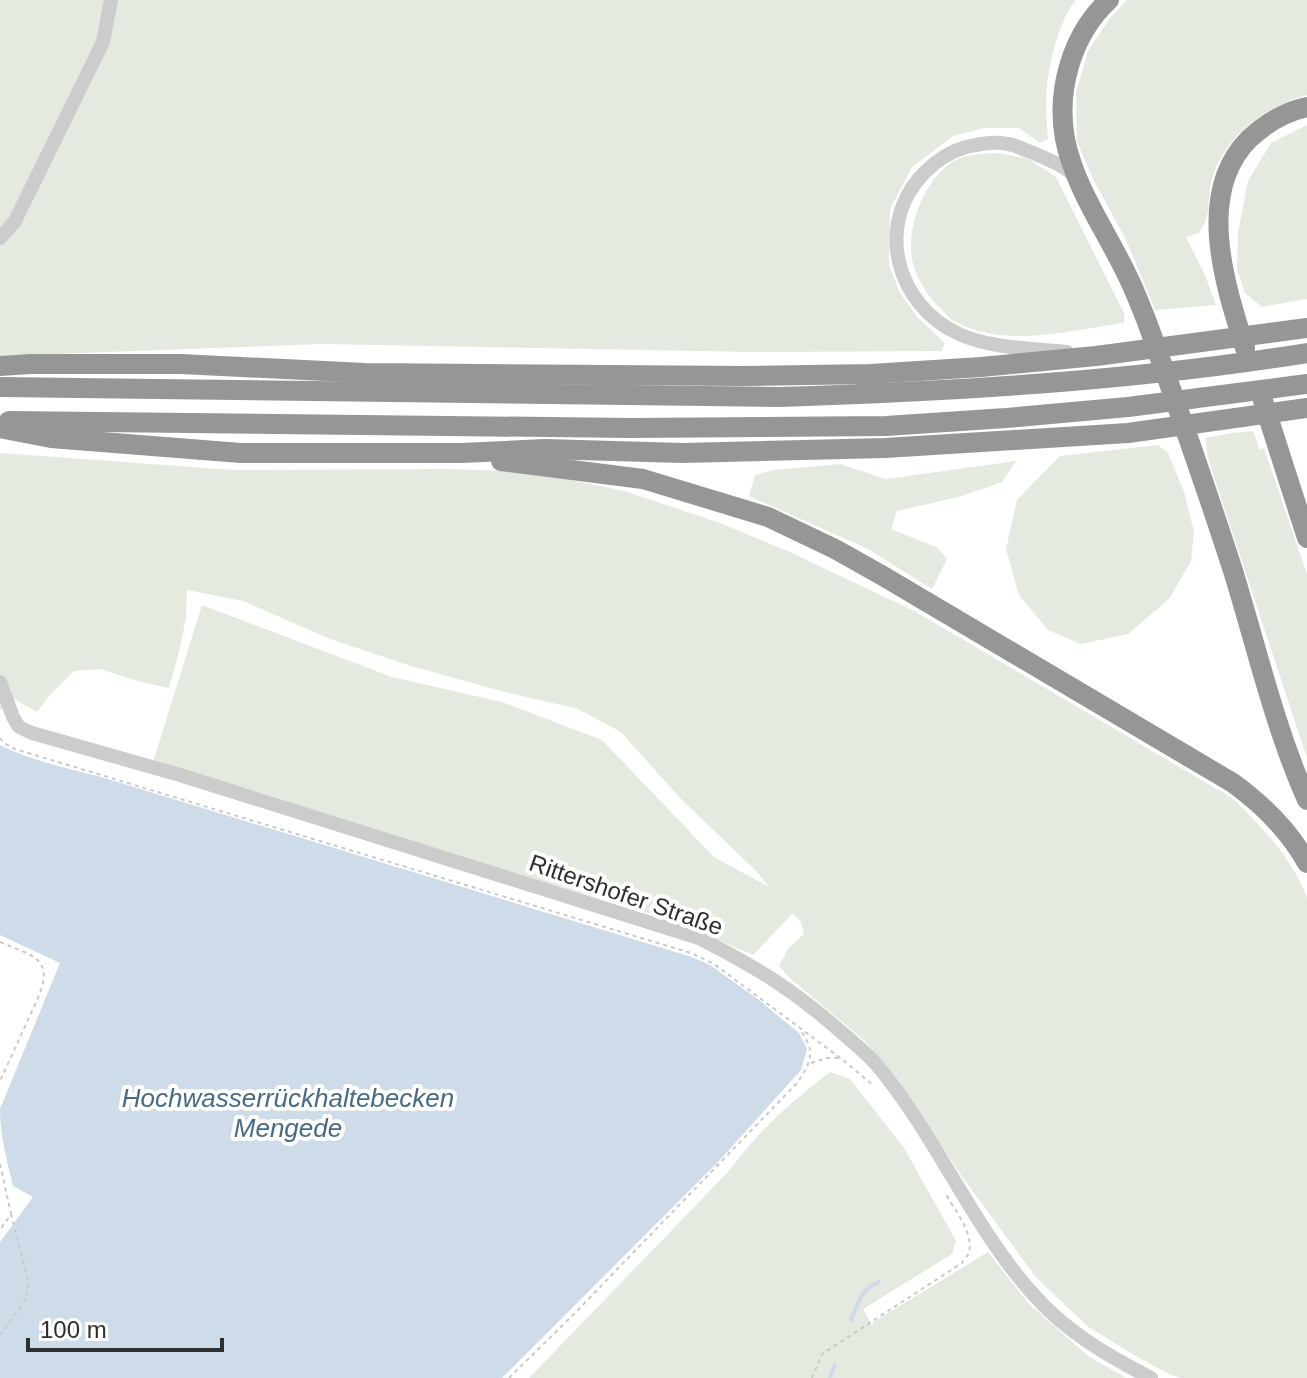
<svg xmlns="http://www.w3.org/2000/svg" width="1307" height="1378" font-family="Helvetica,sans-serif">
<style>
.green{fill:#e4eadf}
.water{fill:#cddce8}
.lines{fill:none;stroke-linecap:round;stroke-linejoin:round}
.stream{stroke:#cddce8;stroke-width:4}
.path{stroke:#c9c9c9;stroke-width:2;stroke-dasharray:4 4;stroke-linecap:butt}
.minor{stroke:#ccc;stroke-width:14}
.highway{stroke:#969696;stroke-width:20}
.labels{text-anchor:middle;stroke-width:8;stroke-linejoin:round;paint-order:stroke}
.street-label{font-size:24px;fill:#2f2f2f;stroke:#fff}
.water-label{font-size:26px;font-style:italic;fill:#476a87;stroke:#fff}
</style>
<rect width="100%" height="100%" fill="#fff"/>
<g class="green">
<path d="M0,0H1076C1066,12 1062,24 1057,39C1045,76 1045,101 1048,139L1040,143L1019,128H984L953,136L912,167L890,209L889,265L900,293L918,318L945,343L942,351L753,352L323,344L0,356Z"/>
<path d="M1127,0H1307V95C1265,107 1225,135 1212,179C1206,200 1213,213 1199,233L1186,237L1205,275L1216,305L1155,310L1126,240L1093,179L1077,142L1076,93L1088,51L1110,18Z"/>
<path d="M1307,125V299L1262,307L1245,293L1237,269L1238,233L1248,181L1271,143Z"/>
<path d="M999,153L1029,159L1056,177L1124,313V323C1070,330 1007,349 956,322C949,319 944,311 938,306C929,297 920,283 915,270C902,237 922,181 952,162C967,153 983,154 999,153Z"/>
<path d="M1253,431L1260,450L1264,448L1307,574V758L1209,462L1205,438L1231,433Z"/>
<path d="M1158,445L1168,453L1184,492L1194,532L1191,561L1169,599L1128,634L1081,644L1048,630L1019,595L1006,549L1017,500L1060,456Z"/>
<path d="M0,453L234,470L447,469L532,472L624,491L720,523L790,552L916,612L1232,798C1263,828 1292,858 1307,898V1378H1181L1171,1375L1134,1355L1087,1326L1035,1276L963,1178L893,1074L866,1042L791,979L779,966L788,949L804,934L801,922L793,913L753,955L672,920L438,851L273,797L153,762L202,605L392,677L502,702L602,740L714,857L769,887L756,871L681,799L621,732L578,709L501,691L411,666L330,639L243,601L187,590L186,618L179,652L169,688L137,681L100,669L74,671L49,696L37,712L14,699L6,702L0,711Z"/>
<path d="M1016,461L1002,482L962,496L897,511L891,529L938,548L947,559L932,589L868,549L749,496L755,475L773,470L840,464L886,479Z"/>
<path d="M830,1072L850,1079L904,1148L956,1241L952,1254L863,1309L876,1332L872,1323L988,1252L1029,1304L1088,1356L1126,1378H529L728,1172C757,1132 791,1102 830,1072Z"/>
</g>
<path class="water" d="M0,745C32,761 67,768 101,777L692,957L710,965L759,1000L799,1033L807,1049L801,1070L719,1161L502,1378H0V1242L33,1197L13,1186C7,1161 0,1135 0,1109L60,963L0,935Z"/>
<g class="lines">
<g class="stream">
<path d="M851,1320C858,1303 861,1289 879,1282"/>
<path d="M830,1378L835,1365"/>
</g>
<g class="path">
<path d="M0,738L4,743L15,749L691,953L714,964L843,1060L873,1085"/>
<path d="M0,942C32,956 55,957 38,998L0,1081"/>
<path d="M811,1063L827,1058H840"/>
<path d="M0,1164L11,1214L0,1230"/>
<path d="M0,1335L26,1299L28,1281L11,1214"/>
<path d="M509,1378L575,1313L798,1082C811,1061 816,1053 801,1031"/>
<path d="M812,1378L822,1354L962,1263C964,1260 968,1256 969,1252C974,1233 954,1209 945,1193"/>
</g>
<g class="minor">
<path d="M0,238L15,221L103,42L111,0"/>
<path d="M1067,352C1032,348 992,349 959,334C895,305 874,223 925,172C937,160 949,152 966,147C980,144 994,141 1008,144C1016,145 1024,150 1031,152C1047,159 1061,164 1074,175"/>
<path d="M0,682L13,717L19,727L32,733L180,775L699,938C754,966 794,990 840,1031C852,1041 865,1052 876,1064C936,1135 971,1225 1033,1294C1065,1331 1108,1356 1151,1378"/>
</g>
<g class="highway">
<path d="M1109,0C1072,34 1056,90 1065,139C1075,189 1107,232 1128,277C1135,291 1141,307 1147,322C1177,405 1207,490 1234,574C1257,649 1275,728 1307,800"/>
<path d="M1245,348C1225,285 1195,193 1249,139C1266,123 1284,112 1307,107"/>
<path d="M0,366L31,364H181L365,373L744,376L871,374L981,367L1096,356L1307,328"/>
<path d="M0,387L780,397C956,391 1133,381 1307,353"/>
<path d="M1263,401L1307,538"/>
<path d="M9,421L631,428L886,426L1006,418L1128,407L1307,384"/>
<path d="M0,428L51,438L241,453H462L545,449L682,453L885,448L1128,433L1307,408"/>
<path d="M501,461L643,479L768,517L835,549L883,576L1233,783C1263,805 1289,830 1307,863"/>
</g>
</g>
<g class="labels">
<g class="street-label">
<text transform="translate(626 895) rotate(19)" y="8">Rittershofer Straße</text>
</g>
<g class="water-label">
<text x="288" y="1107">Hochwasserrückhaltebecken<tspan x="288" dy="30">Mengede</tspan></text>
</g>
</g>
<path d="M28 1338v12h194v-12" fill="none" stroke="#2f2f2f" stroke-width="4"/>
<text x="40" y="1338" font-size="24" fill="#2f2f2f" stroke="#ffffff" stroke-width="6" paint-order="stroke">100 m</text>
</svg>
